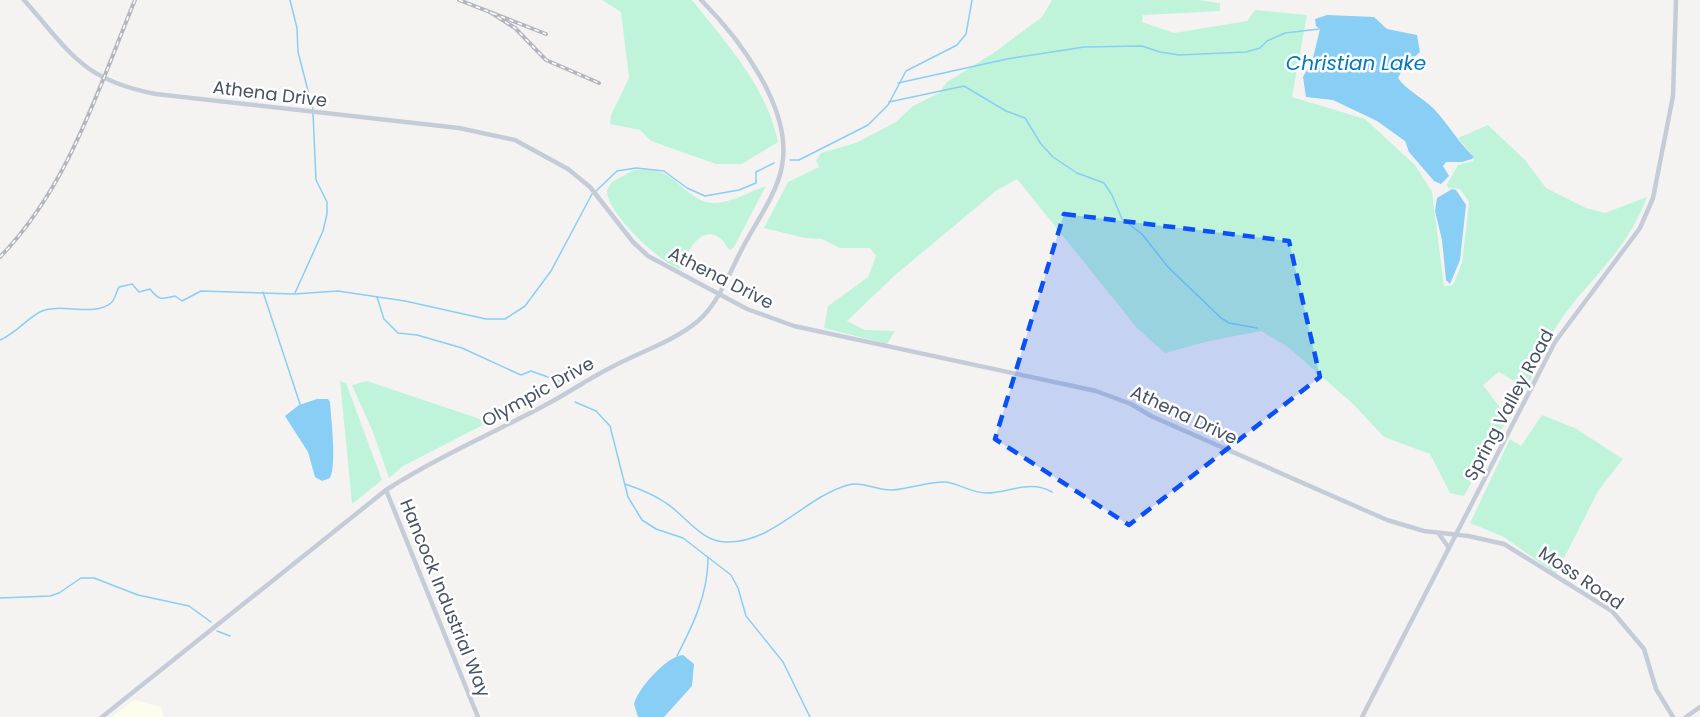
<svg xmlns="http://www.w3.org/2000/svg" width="1700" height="717" font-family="Poppins,sans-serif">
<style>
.commercial{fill:#fefced}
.green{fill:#bff4db}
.water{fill:#89cef4}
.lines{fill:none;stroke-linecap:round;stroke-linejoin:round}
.stream{stroke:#89cef4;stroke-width:1.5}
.minor{stroke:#c5ccd8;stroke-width:4.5}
.rail-casing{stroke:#b4b6bd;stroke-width:4}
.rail{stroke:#fff;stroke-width:1.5;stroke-dasharray:4.5;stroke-linecap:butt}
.marked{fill:#0b4ff6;fill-opacity:0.2;stroke:#0b4ff6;stroke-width:4.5;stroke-dasharray:12 8;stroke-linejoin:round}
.labels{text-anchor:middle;stroke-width:5;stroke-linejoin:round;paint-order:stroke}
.street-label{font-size:18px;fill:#485262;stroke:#fff}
.water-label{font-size:20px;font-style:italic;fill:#0079bd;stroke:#fff}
</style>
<rect width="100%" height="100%" fill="#f5f3f2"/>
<path class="commercial" d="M135,700L161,707L164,717H111Z"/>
<g class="green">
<path d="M602,0H692C726,43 767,87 778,142L742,164H716L651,141L640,130L610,124L611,115L629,78L621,12Z"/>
<path d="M1052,0H1199L1220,3V11L1143,15L1142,22L1174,33L1247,21L1255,10L1307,15L1292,97L1365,119L1415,165L1432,192L1444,286L1453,285L1462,263L1469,202L1460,189L1448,188L1447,184L1458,165L1473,161L1474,157L1458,138L1488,125L1525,160L1546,188L1586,208L1605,213L1647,197C1626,253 1592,275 1560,321C1545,343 1535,372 1523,396L1513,394L1514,381L1499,372L1483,385L1508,418L1464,496L1450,493L1430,454L1384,437L1353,404L1288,347L1261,331L1209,341L1165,353L1137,328L1017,179L996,191L894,276L847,321L865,330L895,331L887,344L824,328L828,306L868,277L876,256L870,248H840L822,239L805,238L764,228L788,182L819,167L816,161L821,153L856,143L896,122L913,106L939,93L947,82L995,52L1042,17Z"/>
<path d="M634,170C644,170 654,169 663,173C678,180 689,197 706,202C724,207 749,192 766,186L734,247L730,250C726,247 725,242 721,239C700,222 686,255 680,269C661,264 605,211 607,190L612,182Z"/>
<path d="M340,381L346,383L382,480L352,504Z"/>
<path d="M367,381L486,421L487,423L403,466L389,478L373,432L352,385Z"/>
<path d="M1542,415L1575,428L1623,459L1598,491L1556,574L1504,537L1470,523L1510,439L1521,446Z"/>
</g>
<g class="water">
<path d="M1327,15L1374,17L1387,29L1417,35L1420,52L1404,66L1398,78C1405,89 1423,98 1434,109C1449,125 1457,141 1474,157L1472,159L1462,162H1446L1443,166L1449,176L1441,184L1434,181L1409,152L1405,141L1377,121L1333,100L1306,97L1303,77L1313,58L1320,29L1316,26L1315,19Z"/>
<path d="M1452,189L1456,190L1466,205L1460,260L1450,284L1446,280L1442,240L1435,211L1437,198Z"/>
<path d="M317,399H328L330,402C331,419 337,464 330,478L322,481L315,477L308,452L285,416L299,405Z"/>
<path d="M683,655L694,664L692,686L664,717H638L634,704C638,688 667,656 683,655Z"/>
</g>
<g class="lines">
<g class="stream">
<path d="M290,0L297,28L298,52L313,110"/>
<path d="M898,83L1007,59L1084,47L1142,46L1160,52L1179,55L1246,52L1260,48L1267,41L1285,33L1319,29"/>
<path d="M889,102L964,86L1006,111L1025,118L1041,144L1053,157L1077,173L1104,183L1112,195L1122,219L1142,234L1168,267L1221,318L1229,323L1257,328"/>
<path d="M790,160H799L868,125L888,105L906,71L957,45L966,34L972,0"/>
<path d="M596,191L617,171L636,168L664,171L687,188L705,196L739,190L756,183V172L774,163"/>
<path d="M263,292L300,404"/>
<path d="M295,293L323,231L327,214V202L316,180L313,113"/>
<path d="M377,297L384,319L398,333L417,335L462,348L521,375L531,371L559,381"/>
<path d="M0,340C17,333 28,317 42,311C62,303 94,317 111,303C115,300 116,292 119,287L132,284L139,292L150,289C159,301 162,299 175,296L182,301L201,291L294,294L338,291L405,301L486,319H505L525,306L551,271L592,194"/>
<path d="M575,402L596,411L610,426L628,497L642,520L656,529L683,538L731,575L738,588L746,616L783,662L810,717"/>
<path d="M625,484C640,489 653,494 666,503C685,515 701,542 726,542C774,543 803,498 848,485C864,481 877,491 892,490C910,489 929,481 946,482C960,484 972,493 986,493C1009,493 1030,479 1052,492"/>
<path d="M0,598L50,596L59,593L81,578H94L138,595L189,606L211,622"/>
<path d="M217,631L230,636"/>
<path d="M677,656C693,625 708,594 708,558"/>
</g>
<g class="minor">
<path d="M24,0C71,53 82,80 156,94L459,128L515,140L568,169L590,187L633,242L648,256L747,309L794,326L1096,391L1131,404L1151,416L1387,520L1424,531L1468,536L1504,544L1612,611L1644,649L1656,689L1673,717"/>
<path d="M386,490L478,717"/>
<path d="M1439,534L1449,548"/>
<path d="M102,717L386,490C439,456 496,432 551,402C571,391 590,378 610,368C639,352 673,342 698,321C719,303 730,271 743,247C756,222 777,194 782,166C793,109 739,38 701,0"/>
<path d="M1362,717L1555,342L1640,228L1653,198L1673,96L1676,0"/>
<path d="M1686,717L1700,707"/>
</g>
<defs>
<g id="rail">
<path d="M459,0L546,34"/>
<path d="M490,12L515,28L546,60L599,83"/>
<path d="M0,257C69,186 98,89 135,0"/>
</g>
</defs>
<use href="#rail" class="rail-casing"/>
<use href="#rail" class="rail"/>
</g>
<path class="marked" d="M1064,214L1289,241L1320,377L1129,525L995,439Z"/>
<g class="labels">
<g class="street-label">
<text transform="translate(270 94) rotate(7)" y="6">Athena Drive</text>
<text transform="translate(721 278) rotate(27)" y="6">Athena Drive</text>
<text transform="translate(538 392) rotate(-29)" y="6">Olympic Drive</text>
<text transform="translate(1509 405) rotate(-62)" y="6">Spring Valley Road</text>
<text transform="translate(1184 415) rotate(25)" y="6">Athena Drive</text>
<text transform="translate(1581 578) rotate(34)" y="6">Moss Road</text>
<text transform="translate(445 598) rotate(68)" y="6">Hancock Industrial Way</text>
</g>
<g class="water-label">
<text x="1356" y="70">Christian Lake</text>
</g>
</g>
</svg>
